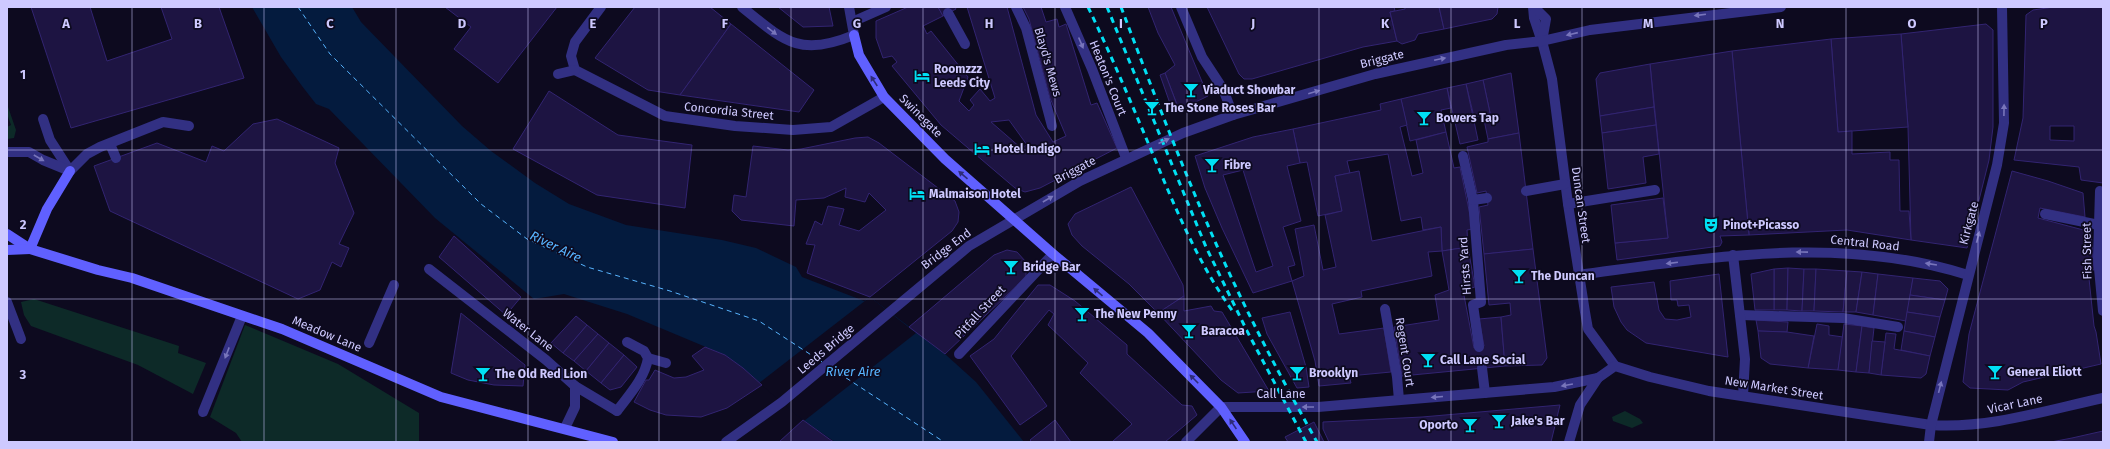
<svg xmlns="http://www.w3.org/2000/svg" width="2110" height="449" font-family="'Fira Sans',sans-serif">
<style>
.green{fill:#0d2a28}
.water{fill:#041b3e}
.pier{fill:#0d0a1f}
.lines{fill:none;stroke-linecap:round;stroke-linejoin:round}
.ferry{stroke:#57b4ff;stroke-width:1;stroke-dasharray:5 4;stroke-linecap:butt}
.building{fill:#1d1442;stroke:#322471;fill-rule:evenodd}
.lane{stroke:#323083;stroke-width:10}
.street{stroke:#323083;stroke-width:10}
.secondary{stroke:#6060ff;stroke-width:10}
.rail{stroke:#00e0f4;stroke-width:3;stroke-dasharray:6 5;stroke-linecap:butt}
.oneway{fill:#7875bb}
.oneway2{fill:#2e2c79}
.grid{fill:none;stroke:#cec9ff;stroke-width:1;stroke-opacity:0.55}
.labels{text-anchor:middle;stroke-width:3.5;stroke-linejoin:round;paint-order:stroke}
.street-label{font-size:12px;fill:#cec9ff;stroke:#0d0a1f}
.poi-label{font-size:12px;font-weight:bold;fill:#cec9ff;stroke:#0d0a1f;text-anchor:start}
.water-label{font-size:13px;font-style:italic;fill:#57b4ff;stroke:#0d0a1f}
.grid-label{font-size:13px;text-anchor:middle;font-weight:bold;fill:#cec9ff;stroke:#0d0a1f;stroke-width:3.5;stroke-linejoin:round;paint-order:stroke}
</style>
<rect width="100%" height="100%" fill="#0d0a1f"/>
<g class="green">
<path d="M7,104L16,130L14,138L7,139V127L11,125L7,114Z"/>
<path d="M34,299L179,346L178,353L206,363L193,394L138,365L31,326L24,315L21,302Z"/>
<path d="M245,325L338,364L419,413V442H242L236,433L210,417Z"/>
<path d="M1625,411L1640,419L1643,423L1632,428L1613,421L1612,417Z"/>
</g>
<path class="water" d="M252,7H352L361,22L462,126L491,151L535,183L569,204L626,225L722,240L756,248L796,267L802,277L864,301L870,297L945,354L976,382L1024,442H835L803,420L743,368L725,355L627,314L564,294L534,299L435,218L329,109L316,104L302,86L281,57Z"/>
<path class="pier" d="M870,297L916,333L804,421L759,383Z"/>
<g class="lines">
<g class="ferry">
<path d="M298,7L330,54L481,204L527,239L587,267L670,291L759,321L822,362"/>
<path d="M831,368L944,442"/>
</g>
</g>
<g class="building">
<path d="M31,7H90L107,61L172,39L161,7H219L244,78L71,128Z"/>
<path d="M445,7H557L498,83L454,49L471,27Z"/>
<path d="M635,7H710L731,24L680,95L648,90L595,58Z"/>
<path d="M778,7H829L833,26L803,27Z"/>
<path d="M908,7H938L943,16L923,26L927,34L931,31L968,77L959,101L969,111L974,105L970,100L980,89L990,101L995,98L967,7H1007L1036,115L1053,142L1066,136L1050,98L1029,19L1023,7H1041L1046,22L1057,19L1059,27L1066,24L1091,105L1097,103L1117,148L1040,188L1025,192L1015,188L941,125L892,66L897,62L892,56L883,58L876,38V21ZM1009,120L1027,145L1021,148L991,122Z"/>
<path d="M938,7H955L956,9L943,16Z"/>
<path d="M1148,7H1171L1208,96L1179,110L1165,73L1175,65L1158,33Z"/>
<path d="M1207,7H1394L1395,11L1390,12L1397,41L1363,47L1252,79H1244L1239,74Z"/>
<path d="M1405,7H1439L1444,29L1418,34L1415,40L1402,44L1397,41L1390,12L1405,9Z"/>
<path d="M1439,7H1498L1497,14L1492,19L1444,29Z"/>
<path d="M2054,7H2103V183L2081,180L2079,167L2014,160L2023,118L2026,15L2033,10ZM2050,126H2074V141L2050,140Z"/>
<path d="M731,24L814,90L799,112L680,95Z"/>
<path d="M1986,24L1993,30V127L1989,160L1967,248L1911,240L1908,127L1901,34Z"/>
<path d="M1901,34L1908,127L1838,132L1831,39Z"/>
<path d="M1831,39L1838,132L1852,131V154L1890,152V160H1899L1900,211H1909L1911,240L1847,230L1749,235L1732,51Z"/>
<path d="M1732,51L1749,235L1720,236L1722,242L1720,246L1617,260L1615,243L1668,238L1650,64Z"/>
<path d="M1650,64L1654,107L1600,116L1596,79L1600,73Z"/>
<path d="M1165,73L1179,110L1173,112L1160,75Z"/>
<path d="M1511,73L1519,133L1488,139L1483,115L1490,113L1483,80Z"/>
<path d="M1483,80L1490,113L1474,117L1466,84Z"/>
<path d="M1466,84L1478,140L1460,144L1447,88Z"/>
<path d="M1447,88L1451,108L1441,110L1446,132L1410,141L1401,99Z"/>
<path d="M549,91L618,135L692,145L685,208L597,195L513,149Z"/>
<path d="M1401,99L1407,125L1400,127L1412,176L1423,173L1416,140L1446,132L1454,168L1460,167L1473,229L1467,230L1468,247L1442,251L1441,227L1423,230L1421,217L1401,221L1388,154L1347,161L1350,173L1335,176L1342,211L1318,216L1307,162L1300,163L1293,129L1381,110L1380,104Z"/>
<path d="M1654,107L1656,125L1602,133L1600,116Z"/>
<path d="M277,119L339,148L335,163L354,213L339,244L349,248L341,267L332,262L320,290L298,299L110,211L94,166L157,143L206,162L212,146L224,151L253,124Z"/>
<path d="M1656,125L1659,154L1643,157L1646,183L1608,189L1602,133Z"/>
<path d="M1293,129L1300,163L1287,166L1301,221L1283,227L1295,265L1288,267L1292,281L1253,293L1222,228L1205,188L1195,156L1253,137ZM1243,170L1273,266L1256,272L1223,175Z"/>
<path d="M1519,133L1533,249L1484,254L1479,207L1488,205L1486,191L1477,193L1467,147L1488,142V139Z"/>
<path d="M868,137L879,143L955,201L959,212L958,222L952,231L870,297L807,273L815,245L806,244L815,221L822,225L828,206L844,209L839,225L859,231L886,210L869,193L865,202L845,197L846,188L824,198L796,200L794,226L741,220L732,211L734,195L746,197L753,146L788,150L801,149L855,138Z"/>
<path d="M1359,171L1372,241L1441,227L1442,251L1428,252L1432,276L1361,291L1362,297L1332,304L1339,334L1384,328L1391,372L1349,376L1351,383L1319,386L1315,361L1292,281L1304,276L1295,229L1314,225L1323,270L1336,267L1325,215L1342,211L1335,176Z"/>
<path d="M2012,171L2048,181L2083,193L2085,217L2040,208L2038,218L2091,232L2094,270L2088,269L2094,326L2096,332L2101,364L2023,382L2008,390L1970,388L1963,382L1969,334Z"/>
<path d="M1131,187L1183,285L1184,296L1158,313L1129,284L1082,246L1072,235L1068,224L1075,214Z"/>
<path d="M1663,198L1668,238L1615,243L1611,205Z"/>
<path d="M454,236L521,297L506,315L439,257Z"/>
<path d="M1468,247L1475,287L1463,290L1474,348L1484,346L1479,319L1501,317L1505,366L1402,376L1394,327L1439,320L1435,295L1449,290L1442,251Z"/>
<path d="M1533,249L1547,358L1542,365L1505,366L1501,317L1511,315L1510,303L1489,305L1484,254Z"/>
<path d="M1007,250L1017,252L1026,262V277L945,354L909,327L994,255Z"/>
<path d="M1788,268L1787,310H1774V269Z"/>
<path d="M1788,268L1804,269L1802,311L1787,310Z"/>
<path d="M1774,269V310H1755L1751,274Z"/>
<path d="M1804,269H1816L1814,311H1802Z"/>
<path d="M1816,269L1847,271L1843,312L1814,311Z"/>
<path d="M1847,271L1862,272L1856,312H1843Z"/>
<path d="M1862,272L1878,274L1873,315L1856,312Z"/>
<path d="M1719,274L1728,357L1646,343L1627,330L1621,322L1614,307L1611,287L1654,282L1659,310L1665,319L1677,320L1691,317L1689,305L1678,306L1677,300H1671L1670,281Z"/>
<path d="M1878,274L1913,278L1906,321L1873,315Z"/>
<path d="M1913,278L1940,281L1948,289L1945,300L1910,295Z"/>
<path d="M1038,285H1050L1075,301L1127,345V354L1182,405L1192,406L1197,415L1165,442H1112L1132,424L1080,373L1088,363L1048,325L1054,314L1049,310L1011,356L1047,406L1020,425L970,356L994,339Z"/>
<path d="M1910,295L1945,300L1940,317L1907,312Z"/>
<path d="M1184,296V311L1211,306L1214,311L1222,312L1269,391L1238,393L1221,380L1158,313Z"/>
<path d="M1290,312L1306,367L1309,387L1297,388L1267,334L1262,318Z"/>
<path d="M1907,312L1940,317L1935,337L1904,331Z"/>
<path d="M461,313L525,365L523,386L494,385L468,380L451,373Z"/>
<path d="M576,316L587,325L563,353L551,343Z"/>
<path d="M1756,320L1788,322L1787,332L1758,331Z"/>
<path d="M1817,324L1829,326V335L1843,337L1838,370L1808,368Z"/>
<path d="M1844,324L1862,326L1856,372L1838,370Z"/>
<path d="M587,325L598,334L574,361L563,353Z"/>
<path d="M1862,326L1874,328L1869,373L1856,372Z"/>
<path d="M1758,331L1787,332L1814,336L1808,368L1770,364L1761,358Z"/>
<path d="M1904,331L1935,337L1930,356L1901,350Z"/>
<path d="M1886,333L1896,334L1894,349L1930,356L1926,374L1921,378L1881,375Z"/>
<path d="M598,334L609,343L586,371L574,361Z"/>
<path d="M1872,341L1885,342L1881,375L1869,373Z"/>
<path d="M609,343L624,355L601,383L586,371Z"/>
<path d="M705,347L725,355L743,368L762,385L727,408L701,417L666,415L650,410L634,402L646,380H649L655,370L674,378L686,377L704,370L692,356Z"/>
<path d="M624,355L637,367L621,387L610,390L601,383Z"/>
<path d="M1560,405L1551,442H1329L1323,429V422L1422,417Z"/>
<path d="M803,420L832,441L835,442H779Z"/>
<path d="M1055,420L1071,442H1032L1030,440Z"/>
<path d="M1314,422L1324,442H1288L1285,437Z"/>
<path d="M2103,431V442H2051L2072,438Z"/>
</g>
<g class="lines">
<g class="lane">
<path d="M1016,7L1026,28L1052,126"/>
<path d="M1065,7L1092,69L1126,158"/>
<path d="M1181,7L1202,57L1223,89L1233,115"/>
<path d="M948,13L965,44"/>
<path d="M852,22L886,7"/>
<path d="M1542,41L1552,79L1568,204L1585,312L1588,329L1615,366"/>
<path d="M43,119L50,140L70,171"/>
<path d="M110,144L116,158"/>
<path d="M7,152H29L43,160L70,171"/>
<path d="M1463,156L1473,200L1481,302L1473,305L1479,347"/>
<path d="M70,171L87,154L100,147L163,122L189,126"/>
<path d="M1526,191L1565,184"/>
<path d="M1473,200L1487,198"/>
<path d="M1568,204L1655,190"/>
<path d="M2045,214L2099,225"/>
<path d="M7,302L21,339"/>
<path d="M1385,309L1397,377L1399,400"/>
<path d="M1740,315L1843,318L1898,327"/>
<path d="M959,354L1053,254"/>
<path d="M648,358L666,363"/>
<path d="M1482,368L1485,393"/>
<path d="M617,411C629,395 645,378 648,358L644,351L627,342"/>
<path d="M203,412L242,316"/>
<path d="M1931,425C1989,429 2047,410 2103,398"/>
<path d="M1186,442L1221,407"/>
</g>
<g class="street">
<path d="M601,7L575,42L571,56L575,70L665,116L735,126L793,130L831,127L884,97"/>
<path d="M742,7C783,40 799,58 854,35L849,7"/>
<path d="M1533,7L1534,18L1541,39"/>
<path d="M1534,7L1546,19L1542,41"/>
<path d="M558,74L575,70"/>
<path d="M2100,191L2098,258L2103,311"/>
<path d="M1733,255L1745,359L1743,396"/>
<path d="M429,269L546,360L575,386L617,411"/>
<path d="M1578,275C1708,258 1840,234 1968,275"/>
<path d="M369,343L394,285"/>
<path d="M1221,407H1318L1554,387L1598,378L1615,366L1650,377L1709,391L1931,425"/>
<path d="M565,428L575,407V386"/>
<path d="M726,442L782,402L969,246L1080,181L1183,133L1233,115L1375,74L1506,45L1542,41L1590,30L1781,7"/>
<path d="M1569,442L1580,405L1598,378"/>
<path d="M1929,442L1931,425L1997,165L2004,123L2002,7"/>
</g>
<g class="secondary">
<path d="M854,35L859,55L884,97L945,159L1053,254L1148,333L1221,407L1245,442"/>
<path d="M7,234L30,249L98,270L132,278L282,329L441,397L613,442"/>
<path d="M30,249L47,209L70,171"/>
<path d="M7,250L30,249"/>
</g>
<g class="rail">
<path d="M1088,7C1112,57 1133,107 1154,157C1177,212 1199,265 1234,313"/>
<path d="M1107,7L1206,247L1247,331L1306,442"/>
<path d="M1121,7C1154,94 1188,183 1227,268C1254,327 1285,385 1317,442"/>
</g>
</g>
<defs><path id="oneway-solid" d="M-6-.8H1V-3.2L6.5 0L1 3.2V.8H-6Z"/></defs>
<g class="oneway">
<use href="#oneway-solid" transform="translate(1700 15) rotate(173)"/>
<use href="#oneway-solid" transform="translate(772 31) rotate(38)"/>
<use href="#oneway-solid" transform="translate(1572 34) rotate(167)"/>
<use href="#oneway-solid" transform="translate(1081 43) rotate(67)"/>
<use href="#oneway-solid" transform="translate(1440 59) rotate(-12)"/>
<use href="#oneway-solid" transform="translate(1314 92) rotate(-16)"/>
<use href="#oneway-solid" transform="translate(2004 110) rotate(-89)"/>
<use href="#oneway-solid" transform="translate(1164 141) rotate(-24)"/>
<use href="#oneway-solid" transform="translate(39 158) rotate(30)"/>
<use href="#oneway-solid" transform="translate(1048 199) rotate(-30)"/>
<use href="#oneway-solid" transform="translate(1978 237) rotate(-75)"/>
<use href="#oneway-solid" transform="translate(1802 252) rotate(-179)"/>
<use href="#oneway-solid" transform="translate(1672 263) rotate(173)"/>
<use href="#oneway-solid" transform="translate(1931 264) rotate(-171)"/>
<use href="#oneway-solid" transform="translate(227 353) rotate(111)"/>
<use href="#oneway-solid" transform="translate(1567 385) rotate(170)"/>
<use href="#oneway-solid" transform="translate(1940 387) rotate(-76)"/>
<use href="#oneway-solid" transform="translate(1437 397) rotate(175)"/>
<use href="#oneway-solid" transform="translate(1308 407) rotate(-180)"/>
</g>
<g class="oneway2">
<use href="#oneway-solid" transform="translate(874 81) rotate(-123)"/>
<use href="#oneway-solid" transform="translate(963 175) rotate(-139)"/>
<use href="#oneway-solid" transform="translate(1098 292) rotate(-139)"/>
<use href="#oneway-solid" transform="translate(1194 379) rotate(-135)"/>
<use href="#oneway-solid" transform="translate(1233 424) rotate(-124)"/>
</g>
<path class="grid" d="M132,7V442M264,7V442M396,7V442M528,7V442M659,7V442M791,7V442M923,7V442M1055,7V442M1187,7V442M1319,7V442M1451,7V442M1582,7V442M1714,7V442M1846,7V442M1978,7V442M7,150H2103M7,299H2103"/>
<defs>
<symbol id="hotel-bare" viewBox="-9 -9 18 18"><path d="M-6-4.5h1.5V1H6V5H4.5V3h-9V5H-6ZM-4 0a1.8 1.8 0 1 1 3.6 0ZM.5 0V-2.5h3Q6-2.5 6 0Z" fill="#00e0f4" stroke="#0d0a1f" stroke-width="2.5" paint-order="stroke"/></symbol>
<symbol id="bar-bare" viewBox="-9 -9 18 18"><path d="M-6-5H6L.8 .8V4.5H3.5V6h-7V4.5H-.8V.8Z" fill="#00e0f4" stroke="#0d0a1f" stroke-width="2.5" paint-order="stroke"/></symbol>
<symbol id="theatre-bare" viewBox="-9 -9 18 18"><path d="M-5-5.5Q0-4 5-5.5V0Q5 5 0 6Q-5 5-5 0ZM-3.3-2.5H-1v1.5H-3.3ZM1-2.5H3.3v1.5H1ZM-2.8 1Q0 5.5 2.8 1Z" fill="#00e0f4" stroke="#0d0a1f" stroke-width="2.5" paint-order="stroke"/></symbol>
</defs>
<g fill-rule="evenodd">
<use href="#hotel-bare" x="911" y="65" width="22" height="22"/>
<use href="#bar-bare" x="1180" y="79" width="22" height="22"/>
<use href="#bar-bare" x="1141" y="97" width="22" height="22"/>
<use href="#bar-bare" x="1413" y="107" width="22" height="22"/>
<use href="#hotel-bare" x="971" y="138" width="22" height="22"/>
<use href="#bar-bare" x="1201" y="154" width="22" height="22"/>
<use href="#hotel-bare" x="906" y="183" width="22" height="22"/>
<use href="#theatre-bare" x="1700" y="214" width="22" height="22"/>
<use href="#bar-bare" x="1000" y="256" width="22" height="22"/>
<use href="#bar-bare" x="1508" y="265" width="22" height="22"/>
<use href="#bar-bare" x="1071" y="303" width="22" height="22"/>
<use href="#bar-bare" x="1178" y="320" width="22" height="22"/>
<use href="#bar-bare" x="1417" y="349" width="22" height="22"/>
<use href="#bar-bare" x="1984" y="361" width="22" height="22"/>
<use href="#bar-bare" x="1286" y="362" width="22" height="22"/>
<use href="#bar-bare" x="472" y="363" width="22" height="22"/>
<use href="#bar-bare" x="1488" y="410" width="22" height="22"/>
<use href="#bar-bare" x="1459" y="414" width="22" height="22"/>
</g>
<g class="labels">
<g class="street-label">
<text transform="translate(1382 59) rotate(-14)" y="4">Briggate</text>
<text transform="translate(1048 62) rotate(74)" y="4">Blayd's Mews</text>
<text transform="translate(1108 78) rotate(68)" y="4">Heaton's Court</text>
<text transform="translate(729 111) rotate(6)" y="4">Concordia Street</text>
<text transform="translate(921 116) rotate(45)" y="4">Swinegate</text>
<text transform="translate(1075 170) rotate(-28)" y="4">Briggate</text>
<text transform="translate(1581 205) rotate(82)" y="4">Duncan Street</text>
<text transform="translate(1969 223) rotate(-75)" y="4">Kirkgate</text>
<text transform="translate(1865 243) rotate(6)" y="4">Central Road</text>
<text transform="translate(946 249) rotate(-37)" y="4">Bridge End</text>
<text transform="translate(2087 251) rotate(-91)" y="4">Fish Street</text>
<text transform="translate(1465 266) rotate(-94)" y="4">Hirsts Yard</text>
<text transform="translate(980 312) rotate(-47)" y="4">Pitfall Street</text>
<text transform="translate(528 330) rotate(38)" y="4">Water Lane</text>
<text transform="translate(327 334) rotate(23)" y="4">Meadow Lane</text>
<text transform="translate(826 349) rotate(-40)" y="4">Leeds Bridge</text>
<text transform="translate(1405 352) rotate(81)" y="4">Regent Court</text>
<text transform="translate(1774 388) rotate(9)" y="4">New Market Street</text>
<text x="1281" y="398">Call Lane</text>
<text transform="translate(2015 404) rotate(-12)" y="4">Vicar Lane</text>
</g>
<g class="poi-label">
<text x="934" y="73">Roomzzz<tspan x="934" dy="14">Leeds City</tspan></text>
<text x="1203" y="94">Viaduct Showbar</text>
<text x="1164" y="112">The Stone Roses Bar</text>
<text x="1436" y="122">Bowers Tap</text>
<text x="994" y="153">Hotel Indigo</text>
<text x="1224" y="169">Fibre</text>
<text x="929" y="198">Malmaison Hotel</text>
<text x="1723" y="229">Pinot+Picasso</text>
<text x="1023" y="271">Bridge Bar</text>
<text x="1531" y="280">The Duncan</text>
<text x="1094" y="318">The New Penny</text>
<text x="1201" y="335">Baracoa</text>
<text x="1440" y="364">Call Lane Social</text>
<text x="2007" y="376">General Eliott</text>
<text x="1309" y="377">Brooklyn</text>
<text x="495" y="378">The Old Red Lion</text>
<text x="1511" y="425">Jake's Bar</text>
<text x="1458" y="429" text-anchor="end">Oporto</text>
</g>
<g class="water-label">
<text transform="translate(556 246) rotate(26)" y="5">River Aire</text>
<text x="853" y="376">River Aire</text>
</g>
</g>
<g class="grid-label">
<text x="66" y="28">A</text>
<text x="198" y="28">B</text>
<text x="330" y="28">C</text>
<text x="462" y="28">D</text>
<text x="593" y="28">E</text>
<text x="725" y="28">F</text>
<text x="857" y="28">G</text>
<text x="989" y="28">H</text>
<text x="1121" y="28">I</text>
<text x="1253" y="28">J</text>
<text x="1385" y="28">K</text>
<text x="1517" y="28">L</text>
<text x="1648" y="28">M</text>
<text x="1780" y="28">N</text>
<text x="1912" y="28">O</text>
<text x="2044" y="28">P</text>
<text x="23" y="79">1</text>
<text x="23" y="229">2</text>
<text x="23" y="379">3</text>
</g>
<rect width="2110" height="449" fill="none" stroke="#cec9ff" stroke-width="16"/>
</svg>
